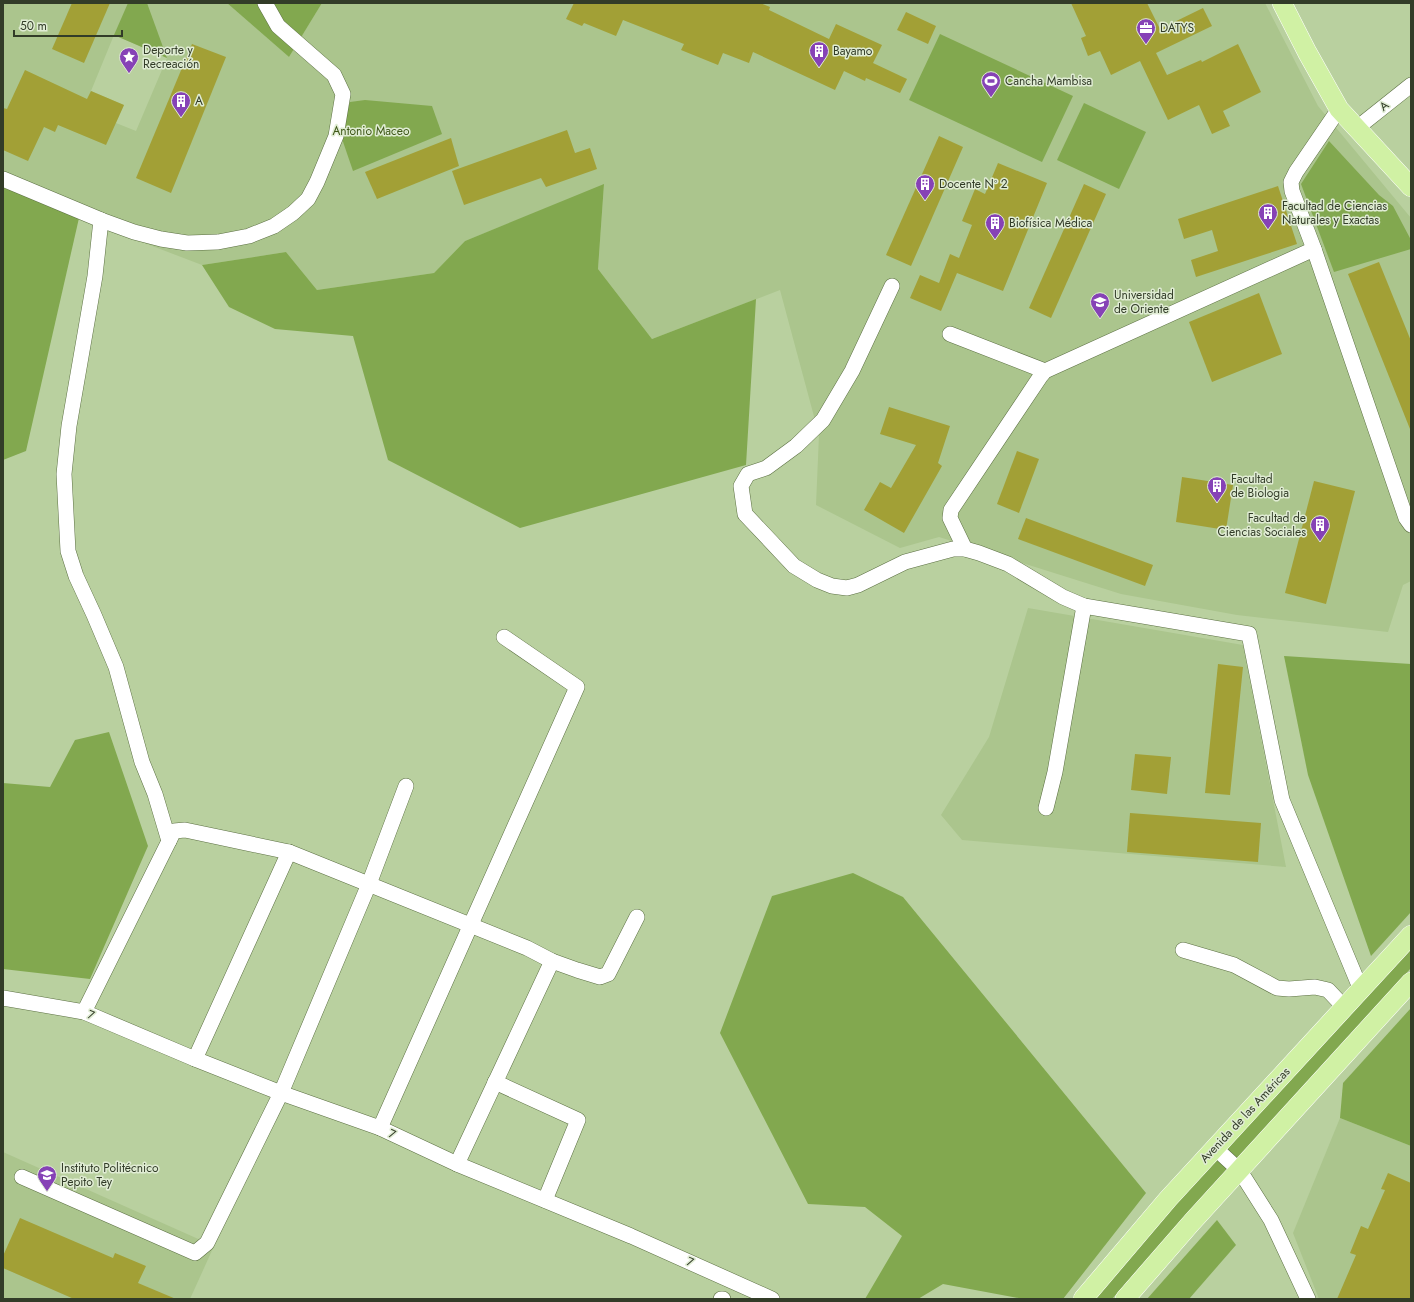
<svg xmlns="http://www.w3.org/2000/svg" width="1414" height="1302" font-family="Jost,sans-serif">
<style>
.built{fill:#abc58d;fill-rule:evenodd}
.green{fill:#82a84f}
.building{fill:#a2a036}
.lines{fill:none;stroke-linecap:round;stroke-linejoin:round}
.minor-casing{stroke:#5c7043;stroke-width:16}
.major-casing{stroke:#fff;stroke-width:20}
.minor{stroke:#fff;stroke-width:15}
.major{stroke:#d0f1a4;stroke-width:19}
.labels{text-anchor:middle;stroke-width:3;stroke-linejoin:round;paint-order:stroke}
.poi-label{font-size:12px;fill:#323c28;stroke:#e0ecd4;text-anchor:start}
.street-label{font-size:12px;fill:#323c28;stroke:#e0ecd4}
.park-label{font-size:12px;fill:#40591a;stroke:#e0ecd4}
</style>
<rect width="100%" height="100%" fill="#b9d09f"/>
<g class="built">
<path d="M3,3H227L289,57L322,3H1265L1318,106L1411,218V581L1403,585L1388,632L1237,615L1121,594L939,537L900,548L816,505L819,435L780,290L652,339L598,269L604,185L465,241L434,273L317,290L286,252L202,265L79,218L3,187ZM114,35L167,58L136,131L116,123L124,105L91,91Z"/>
<path d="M1028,608L1243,645L1286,867L962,840L941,815L989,737Z"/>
<path d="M1340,1118L1411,1146V1299H1319L1293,1233Z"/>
<path d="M3,1152L214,1246L190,1299H3Z"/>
</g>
<g class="green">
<path d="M128,3H147L167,58L114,35Z"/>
<path d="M227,3H322L289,57Z"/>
<path d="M940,34L1073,96L1042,162L909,100Z"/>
<path d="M365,100L432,106L442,134L353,171L340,133L350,102Z"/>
<path d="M1084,103L1146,132L1119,189L1057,160Z"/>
<path d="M1329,141L1379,195L1393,206L1411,240V249L1334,272L1301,184Z"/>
<path d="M604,184L598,269L652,339L756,299L746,465L520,528L388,460L353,336L275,329L229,307L202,265L286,252L317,290L434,273L465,241Z"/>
<path d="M3,187L79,218L26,451L3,460Z"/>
<path d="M1284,656L1411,664V912L1371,956L1308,775Z"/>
<path d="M109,732L148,846L90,979L3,969V783L50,787L75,740Z"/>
<path d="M853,873L903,897L1146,1193L1063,1299H1024L943,1284L918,1299H865L902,1236L865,1207L808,1204L720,1033L772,896Z"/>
<path d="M1411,948V968L1237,1160L1225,1149Z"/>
<path d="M1411,1008V1146L1340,1118L1343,1083Z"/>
<path d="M1217,1159L1229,1169L1112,1299H1094L1173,1207Z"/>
<path d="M1217,1220L1236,1245L1189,1299H1147Z"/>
</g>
<g class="building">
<path d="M72,3H110L84,63L52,49Z"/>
<path d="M574,3H760L770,7L769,10L829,39L836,24L882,45L873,63L907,79L900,93L866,78L865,81L844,71L835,90L753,52L749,63L723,53L718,65L681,50L684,44L623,20L616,36L584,23L582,26L566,19Z"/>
<path d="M1071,3H1147L1160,29L1203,8L1212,26L1156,53L1167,75L1201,60L1202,62L1238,44L1261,92L1223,111L1230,126L1212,134L1199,105L1168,120L1140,61L1111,75L1100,51L1088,56L1081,38L1086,36Z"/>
<path d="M906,12L936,26L928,44L897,30Z"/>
<path d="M192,44L226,57L171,193L136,178Z"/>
<path d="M25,70L87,99L91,91L124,105L106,145L58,125L55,132L44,127L28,161L3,150V108L7,109Z"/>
<path d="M567,130L575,153L590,148L597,169L546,187L541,178L464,205L452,171Z"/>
<path d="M939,136L963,147L911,266L886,255Z"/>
<path d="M451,138L459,166L377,199L365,172Z"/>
<path d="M998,163L1047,183L1003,291L957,273L941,311L910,298L920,275L939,283L950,254L959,258L972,225L962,221L975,189L985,194Z"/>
<path d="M1084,184L1106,194L1051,318L1029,308Z"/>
<path d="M1278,186L1297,244L1196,277L1191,260L1218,251L1212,230L1184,239L1178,219Z"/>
<path d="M1379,262L1411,341L1410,429L1348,274Z"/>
<path d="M1259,293L1282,354L1212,382L1189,322Z"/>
<path d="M889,407L950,426L938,463L942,466L904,533L864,510L880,482L891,488L916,445L880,434Z"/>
<path d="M1017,451L1039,459L1019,513L997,504Z"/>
<path d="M1182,477L1233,485L1226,530L1176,522Z"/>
<path d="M1314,481L1355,491L1326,604L1285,593Z"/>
<path d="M1026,518L1153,565L1145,586L1018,539Z"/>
<path d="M1218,664L1243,667L1230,795L1205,793Z"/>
<path d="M1135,754L1171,757L1167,794L1131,790Z"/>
<path d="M1130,813L1261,823L1258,862L1127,852Z"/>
<path d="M1388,1173L1411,1183V1299H1337L1356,1255L1350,1253L1361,1226L1368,1229L1385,1190L1381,1189Z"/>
<path d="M20,1218L113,1258L115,1253L146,1266L138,1283L176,1299H74L3,1268V1256Z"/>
</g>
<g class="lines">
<defs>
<g id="minor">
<path d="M1339,109L1296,172L1291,182L1292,191L1314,249L1406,518L1411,525"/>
<path d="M1357,128L1411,85"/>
<path d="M3,179L101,220L134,232L161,239L187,243L218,242L249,236L274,226L293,213L308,199L317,182L336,136L343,94L334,75L278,26L265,3"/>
<path d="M101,220L95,276L69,426L64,474L68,551L76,576L94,615L116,667L142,762L155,794L169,841"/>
<path d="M892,286L852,371L823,420L796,446L766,468L748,474L741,486L745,514L794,566L817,580L832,586L847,588L858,585L905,562L953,549H965L979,553L1008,564L1063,597L1084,606L1249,634L1282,800L1361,990"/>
<path d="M950,334L1045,371"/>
<path d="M965,549L950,518L951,510L1040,377L1045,371L1314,249"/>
<path d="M1046,808L1055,772L1084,606"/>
<path d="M1183,950L1234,965L1277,988L1289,989L1315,987L1328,990L1344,1007"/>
<path d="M3,998L84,1012L195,1059L281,1093L380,1128L457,1164L631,1236L772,1299"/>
<path d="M84,1012L174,831L185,830L289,852L527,948L552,961L577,970L600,977L608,974L637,917"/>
<path d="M195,1059L289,852"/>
<path d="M495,1082L578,1120L545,1200"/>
<path d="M380,1128L577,687L504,637"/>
<path d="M1214,1147L1240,1171L1271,1220L1308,1299"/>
<path d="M457,1164L552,961"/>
<path d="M22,1177L195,1253L207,1243L281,1093L369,884L406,786"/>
<path d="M721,1299H723"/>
</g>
<g id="major">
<path d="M1282,3L1307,52L1339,109L1411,187"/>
<path d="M1083,1299L1168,1199L1411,935"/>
<path d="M1125,1299L1192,1222L1411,982"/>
</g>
</defs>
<use href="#minor" class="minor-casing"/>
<use href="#major" class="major-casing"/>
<use href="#minor" class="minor"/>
<use href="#major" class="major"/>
</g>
<defs>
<symbol id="office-pin" viewBox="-11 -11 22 30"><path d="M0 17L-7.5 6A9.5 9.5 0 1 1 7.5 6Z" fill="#8642b6" stroke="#e0ecd4"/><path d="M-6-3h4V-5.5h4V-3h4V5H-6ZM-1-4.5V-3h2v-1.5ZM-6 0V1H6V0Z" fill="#fff"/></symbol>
<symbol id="building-pin" viewBox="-11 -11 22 30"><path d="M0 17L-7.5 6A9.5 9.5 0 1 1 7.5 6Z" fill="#8642b6" stroke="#e0ecd4"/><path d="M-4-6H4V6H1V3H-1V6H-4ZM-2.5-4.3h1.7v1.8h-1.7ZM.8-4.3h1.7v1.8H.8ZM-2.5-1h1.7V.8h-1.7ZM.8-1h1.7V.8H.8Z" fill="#fff"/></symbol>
<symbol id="sight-pin" viewBox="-11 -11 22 30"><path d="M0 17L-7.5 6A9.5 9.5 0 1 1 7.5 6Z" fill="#8642b6" stroke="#e0ecd4"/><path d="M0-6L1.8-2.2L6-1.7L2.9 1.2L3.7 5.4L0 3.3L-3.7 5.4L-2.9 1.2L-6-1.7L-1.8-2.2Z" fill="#fff"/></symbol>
<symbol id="stadium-pin" viewBox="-11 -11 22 30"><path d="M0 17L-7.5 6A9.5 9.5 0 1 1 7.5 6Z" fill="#8642b6" stroke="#e0ecd4"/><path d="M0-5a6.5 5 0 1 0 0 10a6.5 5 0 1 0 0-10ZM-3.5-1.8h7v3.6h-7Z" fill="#fff"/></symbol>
<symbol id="university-pin" viewBox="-11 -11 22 30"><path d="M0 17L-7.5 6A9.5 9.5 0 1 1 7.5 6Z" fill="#8642b6" stroke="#e0ecd4"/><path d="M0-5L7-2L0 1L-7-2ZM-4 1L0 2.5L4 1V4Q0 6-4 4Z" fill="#fff"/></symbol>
<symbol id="school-pin" viewBox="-11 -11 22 30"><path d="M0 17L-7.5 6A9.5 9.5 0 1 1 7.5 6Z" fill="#8642b6" stroke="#e0ecd4"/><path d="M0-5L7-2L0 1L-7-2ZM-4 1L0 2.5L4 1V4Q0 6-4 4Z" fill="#fff"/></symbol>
</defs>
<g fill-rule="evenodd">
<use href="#office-pin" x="1135" y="17" width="22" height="30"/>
<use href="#building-pin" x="808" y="40" width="22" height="30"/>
<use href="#sight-pin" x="118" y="46" width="22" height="30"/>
<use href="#stadium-pin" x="980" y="70" width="22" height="30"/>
<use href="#building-pin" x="170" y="90" width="22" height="30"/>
<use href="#building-pin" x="914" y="173" width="22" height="30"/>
<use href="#building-pin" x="1257" y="202" width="22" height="30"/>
<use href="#building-pin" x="984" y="212" width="22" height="30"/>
<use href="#university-pin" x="1089" y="291" width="22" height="30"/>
<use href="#building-pin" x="1206" y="475" width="22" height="30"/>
<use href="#building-pin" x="1309" y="514" width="22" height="30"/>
<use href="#school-pin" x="36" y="1164" width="22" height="30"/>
</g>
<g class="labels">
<g class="poi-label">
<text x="1160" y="32">DATYS</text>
<text x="143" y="54">Deporte y<tspan x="143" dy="14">Recreación</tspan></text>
<text x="833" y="55">Bayamo</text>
<text x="1005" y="85">Cancha Mambisa</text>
<text x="195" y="105">A</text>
<text x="939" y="188">Docente Nº 2</text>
<text x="1282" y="210">Facultad de Ciencias<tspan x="1282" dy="14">Naturales y Exactas</tspan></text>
<text x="1009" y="227">Biofísica Médica</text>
<text x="1114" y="299">Universidad<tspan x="1114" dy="14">de Oriente</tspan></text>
<text x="1231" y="483">Facultad<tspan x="1231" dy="14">de Biologia</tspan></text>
<text x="1306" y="522" text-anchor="end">Facultad de<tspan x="1306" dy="14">Ciencias Sociales</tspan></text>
<text x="61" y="1172">Instituto Politécnico<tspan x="61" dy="14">Pepito Tey</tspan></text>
</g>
<g class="street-label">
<text transform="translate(1384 106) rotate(-39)" y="4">A</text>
<text transform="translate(91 1015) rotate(22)" y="4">7</text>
<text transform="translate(1245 1115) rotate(-47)" y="4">Avenida de las Américas</text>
<text transform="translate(392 1134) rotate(25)" y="4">7</text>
<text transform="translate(690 1262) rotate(24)" y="4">7</text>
</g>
<g class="park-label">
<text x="371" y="135">Antonio Maceo</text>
</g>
</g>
<rect width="1414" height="1302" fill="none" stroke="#323c28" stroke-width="8"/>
<path d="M14 30v6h108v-6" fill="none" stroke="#323c28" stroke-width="2"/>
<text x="20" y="30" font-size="12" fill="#323c28" stroke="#e0ecd4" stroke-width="3" paint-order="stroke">50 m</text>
</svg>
